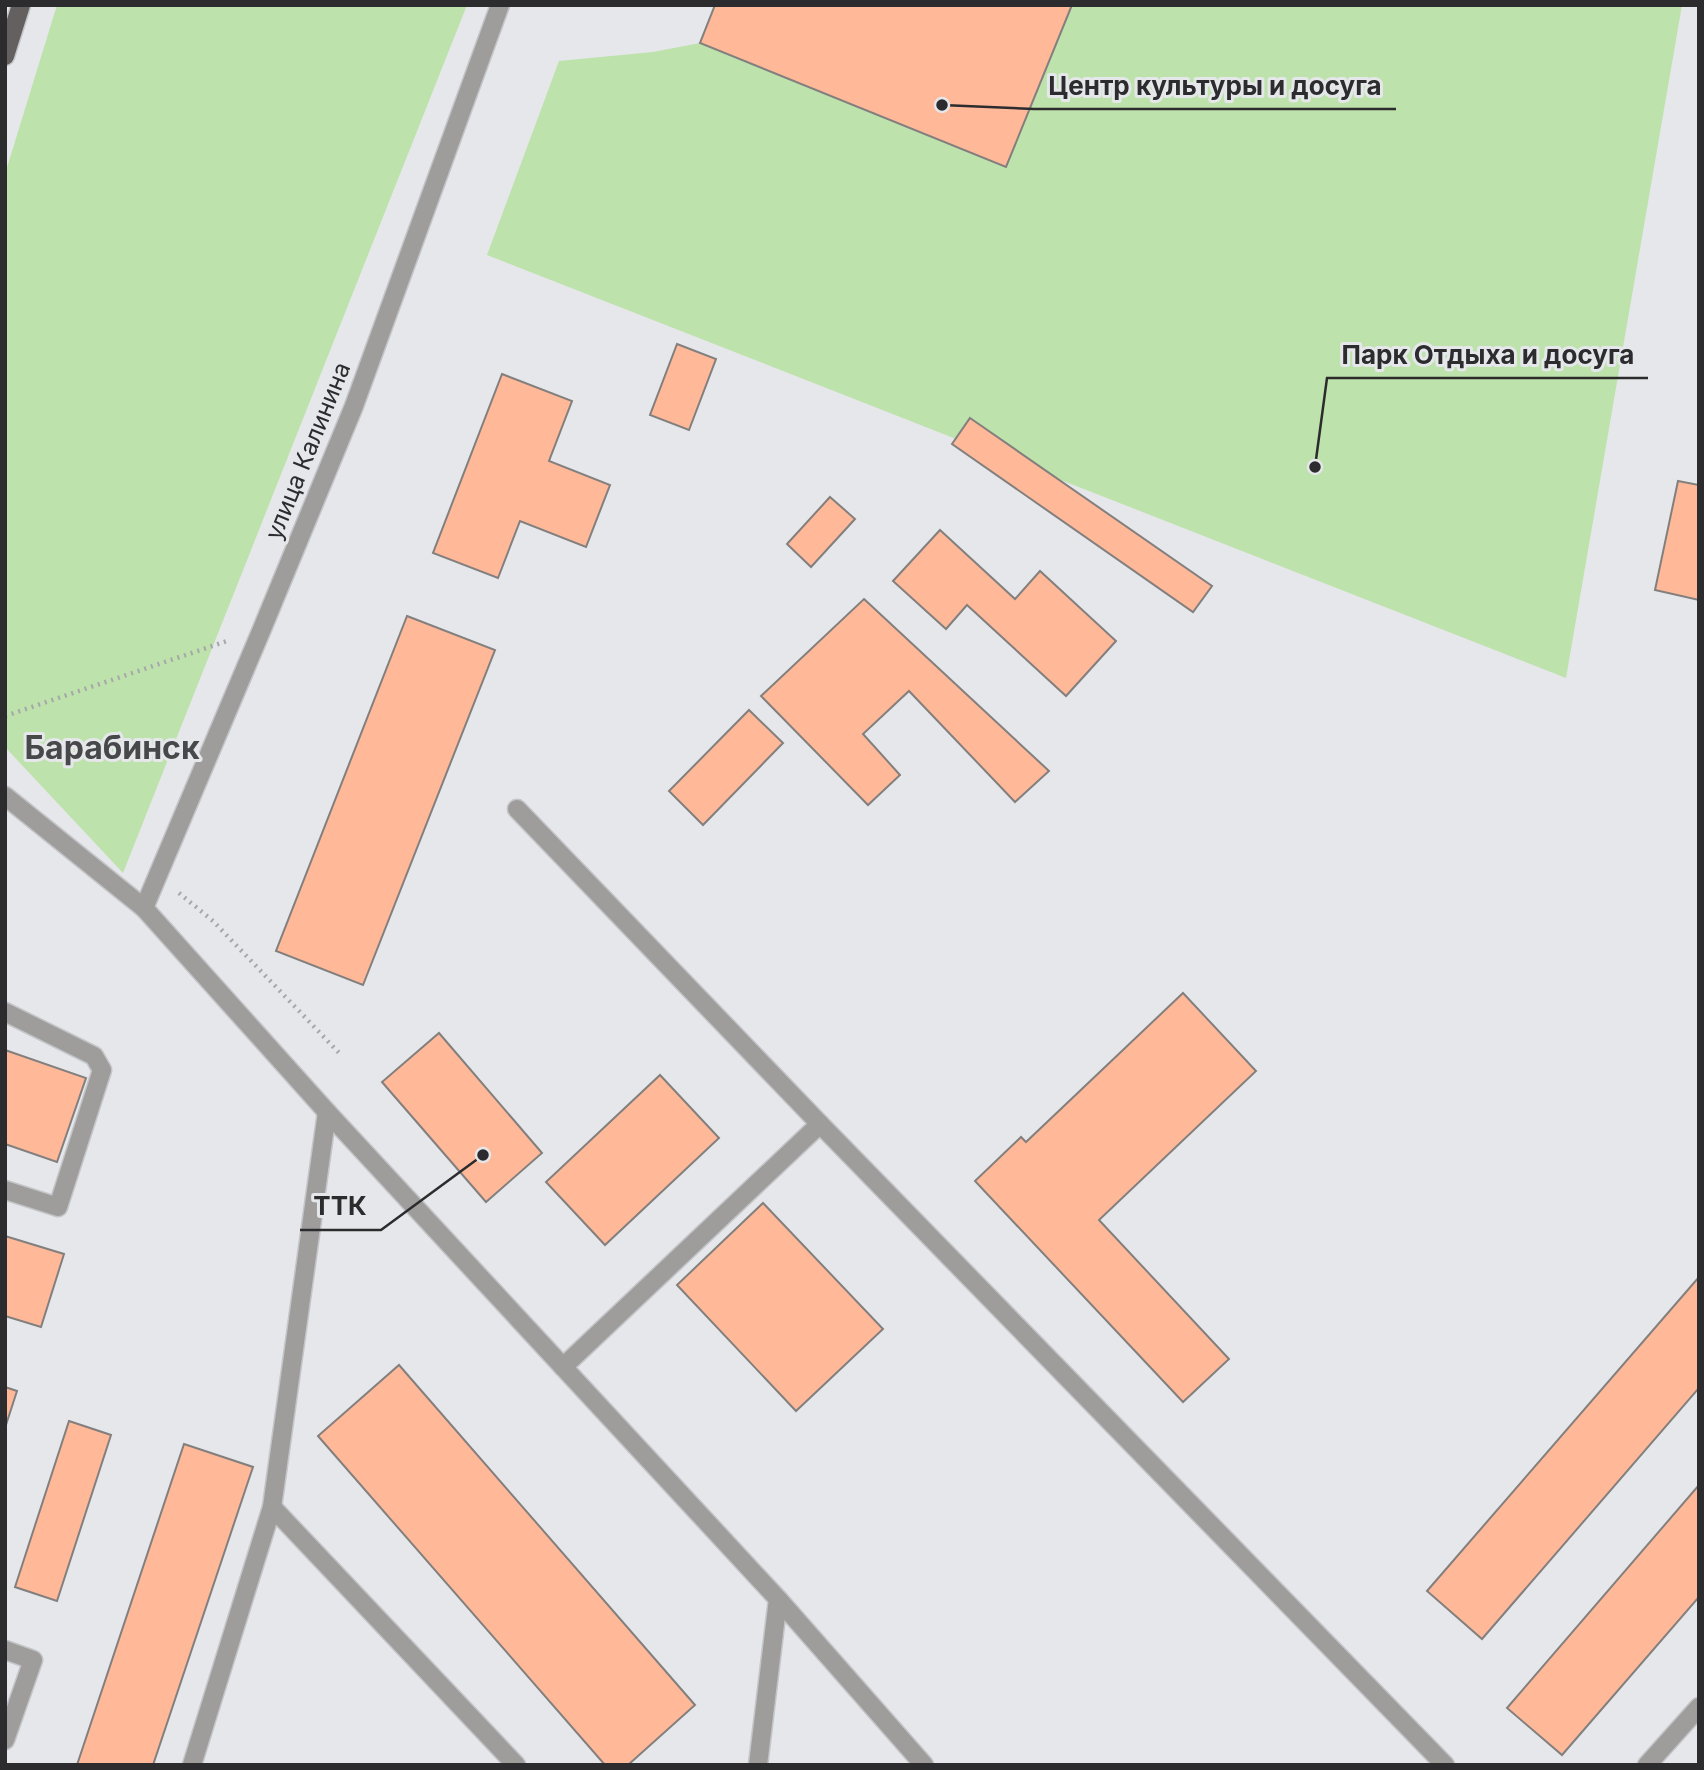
<svg xmlns="http://www.w3.org/2000/svg" width="1704" height="1770" viewBox="0 0 1704 1770" font-family="Inter,sans-serif">
<style>
.green{fill:#bee2ab}
.building{fill:#ffb998;stroke:#837f7e;stroke-width:2}
.lines{fill:none;stroke-linecap:round;stroke-linejoin:round}
.minor-casing{stroke:#c4c5c8;stroke-width:21}
.major-casing{stroke:#c4c5c8;stroke-width:21}
.path{stroke:#a6a7aa;stroke-width:4.5;stroke-dasharray:2 5;stroke-linecap:butt}
.minor{stroke:#9e9d9c;stroke-width:18}
.major{stroke:#63605f;stroke-width:18}
.labels{text-anchor:middle;stroke-width:6;stroke-linejoin:round;paint-order:stroke}
.street-label{font-size:24px;fill:#2c2c2e;stroke:#e5e7ea}
.district-label{font-size:32px;font-weight:bold;fill:#47484a;stroke:#e5e7ea}
.leader{fill:none;stroke:#2c2c2e;stroke-width:2.5}
.callout-dot{fill:#2c2c2e;stroke:#e5e7ea;stroke-width:2.5}
.callout-label{font-size:26px;text-anchor:middle;font-weight:bold;fill:#2c2c2e;stroke:#e5e7ea;stroke-width:6;stroke-linejoin:round;paint-order:stroke}
</style>
<rect width="100%" height="100%" fill="#e5e7ea"/>
<g class="green">
<polygon points="57,5 467,5 123,873 5,747 5,174"/>
<polygon points="1072,5 1682,5 1566,678 487,255 559,61 653,52 700,43 1006,167"/>
</g>
<g class="building">
<polygon points="715,5 1072,5 1006,167 700,43"/>
<polygon points="677,344 716,359 689,430 650,415"/>
<polygon points="502,374 572,401 549,461 610,485 586,547 520,521 498,578 433,553"/>
<polygon points="970,418 1212,586 1193,612 952,444"/>
<polygon points="1678,481 1699,485 1699,600 1655,590"/>
<polygon points="830,497 855,519 811,567 787,544"/>
<polygon points="940,530 1015,599 1040,571 1116,641 1066,696 967,605 946,629 893,581"/>
<polygon points="864,599 1049,771 1015,802 909,691 863,734 900,775 868,805 761,696"/>
<polygon points="407,616 495,650 363,985 276,951"/>
<polygon points="749,710 783,743 703,825 669,791"/>
<polygon points="1183,993 1256,1071 1099,1220 1229,1359 1183,1402 975,1181 1021,1137 1026,1142"/>
<polygon points="439,1033 542,1153 486,1202 382,1082"/>
<polygon points="5,1050 86,1078 57,1162 5,1144"/>
<polygon points="660,1075 719,1138 605,1245 546,1182"/>
<polygon points="763,1203 883,1329 796,1411 677,1285"/>
<polygon points="5,1236 64,1254 41,1327 5,1316"/>
<polygon points="1699,1277 1699,1388 1482,1639 1427,1591"/>
<polygon points="399,1365 695,1705 628,1765 605,1765 318,1436"/>
<polygon points="5,1387 17,1391 5,1428"/>
<polygon points="69,1421 111,1435 57,1601 15,1587"/>
<polygon points="184,1444 253,1467 153,1765 77,1765"/>
<polygon points="1699,1485 1699,1597 1562,1755 1507,1708"/>
</g>
<g class="lines">
<g class="minor-casing">
<g id="minor">
<polyline points="5,796 144,908 327,1112 778,1599 924,1765"/>
<polyline points="517,809 820,1124 1445,1765"/>
<polyline points="144,908 262,629 354,406 500,5"/>
<polyline points="5,1012 94,1056 102,1070 58,1207 5,1190"/>
<polyline points="563,1367 820,1124"/>
<polyline points="272,1507 516,1765"/>
<polyline points="5,1650 33,1660 5,1740"/>
<polyline points="192,1765 272,1507 327,1112"/>
<polyline points="758,1765 778,1599"/>
<polyline points="1647,1765 1699,1707"/>
</g>
</g>
<g class="major-casing">
<polyline id="major" points="5,56 21,5"/>
</g>
<g class="path">
<polyline points="5,716 227,641"/>
<polyline points="179,893 213,921 342,1056"/>
</g>
<use href="#minor" class="minor"/>
<use href="#major" class="major"/>
</g>
<g class="labels">
<g class="street-label">
<text transform="translate(308 451) rotate(-68)" y="8">улица Калинина</text>
</g>
<g class="district-label">
<text x="112" y="759">Барабинск</text>
</g>
</g>
<path class="leader" d="M942 105L1034 109H1396M1315 467L1327 378H1648M483 1155L381 1230H300"/>
<g class="callout-dot">
<circle cx="942" cy="105" r="7"/>
<circle cx="1315" cy="467" r="7"/>
<circle cx="483" cy="1155" r="7"/>
</g>
<g class="callout-label">
<text x="1215" y="95">Центр культуры и досуга</text>
<text x="1488" y="364">Парк Отдыха и досуга</text>
<text x="340" y="1215">ТТК</text>
</g>
<rect width="1704" height="1770" fill="none" stroke="#2c2c2e" stroke-width="14"/>
</svg>
